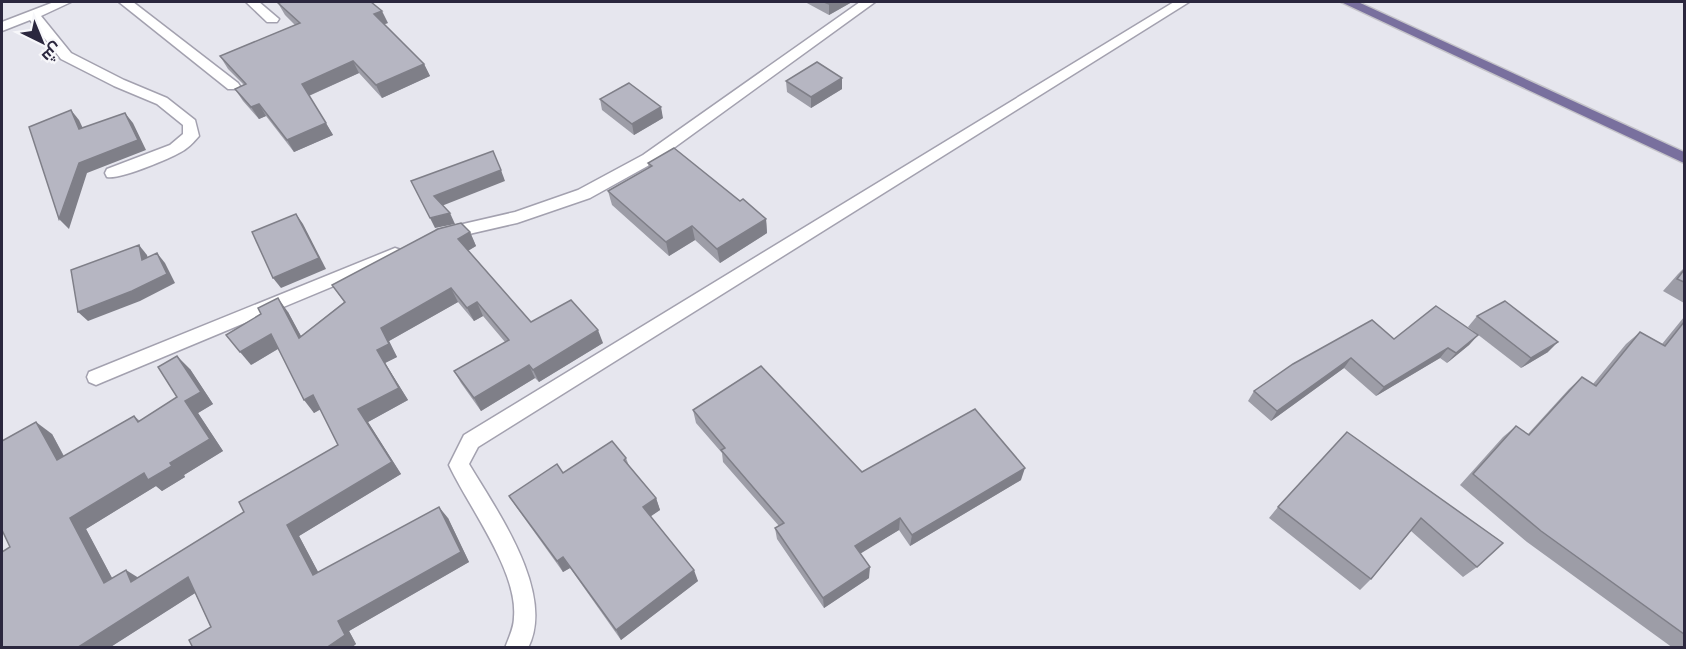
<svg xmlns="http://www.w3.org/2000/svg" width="1686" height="649" viewBox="0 0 1686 649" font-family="'IBM Plex Sans',Cairo,sans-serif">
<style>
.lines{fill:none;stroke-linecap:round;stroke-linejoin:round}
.minor-casing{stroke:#a3a1af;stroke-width:3}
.major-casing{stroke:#c4c3c9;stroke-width:3}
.minor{fill:#fff;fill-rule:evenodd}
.major{fill:#79709e;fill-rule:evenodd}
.wall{fill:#9d9da7}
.shaded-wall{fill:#7f7f88}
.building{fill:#b6b6c2;stroke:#7f7f88;stroke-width:1.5}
</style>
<rect width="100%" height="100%" fill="#e6e6ee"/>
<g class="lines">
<g class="minor-casing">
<g id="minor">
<path d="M 54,2 L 71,2 L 41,16 L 71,53 L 124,80 L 167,98 L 195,120 L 199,136 C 194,142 187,149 181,152 C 169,159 119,180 107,177 L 105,173 L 107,169 L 170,145 L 183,134 L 183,125 L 157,104 L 114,86 L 61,59 L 30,20 L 2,31 L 2,22 Z"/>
<polygon points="119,2 133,2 238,83 240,86 238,89 228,89"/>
<polygon points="246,2 259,2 279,19 277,22 267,22"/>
<polygon points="860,2 875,2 653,163 590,198 517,223 443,240 437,238 435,234 437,230 515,212 578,190 643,155"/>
<path d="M 1174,2 L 1189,2 L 478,447 L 469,464 C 497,511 556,593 528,648 L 505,648 C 509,637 514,628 514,617 C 518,571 468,506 449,465 L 464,435 Z"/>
<polygon points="395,248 401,250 403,254 401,258 103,382 96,385 89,382 87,377 89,372"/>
</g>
</g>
<g class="major-casing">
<polygon id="major" points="1341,2 1358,2 1684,152 1684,163"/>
</g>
<use href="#minor" class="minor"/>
<use href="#major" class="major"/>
</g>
<g class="wall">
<polygon points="805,2 852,2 829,15"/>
<polygon points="278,3 388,23 384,24 424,64 430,76 382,98 359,73 309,96 333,135 294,152 266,116 259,119 243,101 235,89 244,85 228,69 220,56 295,25 285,15"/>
<polygon points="786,81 842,89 811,108 787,92"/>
<polygon points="600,99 663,118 634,135 602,110"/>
<polygon points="648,163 740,201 766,219 767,233 720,263 695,240 669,256 612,205 608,191 649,168"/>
<polygon points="470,232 476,246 468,251 531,322 603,343 539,382 535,378 481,411 461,383 454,371 505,342 483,316 474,321 458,302 389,341 397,357 385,363 408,400 368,422 401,474 299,536 318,572 448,518 469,562 349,631 356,644 351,648 193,648 211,627 195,593 109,648 2,648 10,547 52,434 64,456 134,416 140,421 177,397 190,369 213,404 198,413 223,451 184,475 185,477 162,491 156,486 86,529 112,578 138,578 244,512 338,445 320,409 314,413 278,349 251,365 288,312 301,336 344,302 332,285"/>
<polygon points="1684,268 1684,303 1663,291 1678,274"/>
<polygon points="1477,316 1548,352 1521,368 1468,327"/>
<polygon points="1684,317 1684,648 1673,648 1527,542 1460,485 1503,437 1516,426 1528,434 1569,389 1582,377 1593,384 1626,344 1640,332 1662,344"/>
<polygon points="1478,335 1469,345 1447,363 1440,358 1376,396 1344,368 1271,421 1248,401 1254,391 1394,339"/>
<polygon points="693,410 862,472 1021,480 910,546 899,530 860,553 869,578 824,608 777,539 775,528 779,526 723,462 722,453 696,423"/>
<polygon points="1347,432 1477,567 1463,577 1411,531 1371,579 1360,590 1269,518 1278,507"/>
<polygon points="626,458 629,466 656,498 660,510 650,516 698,581 621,640 570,568 563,572 517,508 509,496 563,473"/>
</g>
<g class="shaded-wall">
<polygon points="834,2 852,2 829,15 829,4"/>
<polygon points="382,11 388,23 379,26 374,14"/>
<polygon points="353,61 359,73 308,96 302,84"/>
<polygon points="424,64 430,76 382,98 376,85"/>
<polygon points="842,78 842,89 811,108 811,97"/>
<polygon points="259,104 266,116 259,119 251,107"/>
<polygon points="661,107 663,118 634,135 632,124"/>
<polygon points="71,110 79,120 88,139 79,129"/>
<polygon points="125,113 133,123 146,150 87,173 69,229 59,219 79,163"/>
<polygon points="326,123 333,135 294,152 287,140"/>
<polygon points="501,170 505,181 439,207 434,196"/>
<polygon points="450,213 455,224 435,228 430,218"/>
<polygon points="296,214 303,224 326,269 281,288 273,278"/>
<polygon points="766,219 767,233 720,263 717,249"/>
<polygon points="692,226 695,240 669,256 666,242"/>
<polygon points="470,232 476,246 464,253 458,239"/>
<polygon points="139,245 147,255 151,270 142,260"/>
<polygon points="157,253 165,263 175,283 140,301 88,321 78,312"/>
<polygon points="451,288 458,302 389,341 397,357 385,363 408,400 368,422 401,474 299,536 325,585 313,575 287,525 392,462 358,409 377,350 381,328"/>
<polygon points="278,298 288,312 309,351 299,338"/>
<polygon points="477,302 483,316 474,321 467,308"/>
<polygon points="598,330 603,343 539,382 533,370"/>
<polygon points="271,334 281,347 251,365 240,352"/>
<polygon points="1478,335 1469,345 1447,363 1456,353"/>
<polygon points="1558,342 1548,352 1521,368 1531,358"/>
<polygon points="1448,348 1440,358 1376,396 1384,387"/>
<polygon points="177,356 190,369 213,404 198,413 223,451 184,475 185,477 162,491 156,486 86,529 120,593 104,583 70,518 144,473 170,463 185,401"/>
<polygon points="1351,358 1344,368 1271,421 1277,411"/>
<polygon points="529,365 535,378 481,411 474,398"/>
<polygon points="313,395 323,408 314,413 304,400"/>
<polygon points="36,422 52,434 72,472 57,460"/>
<polygon points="1025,468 1021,480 910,546 912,535"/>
<polygon points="656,498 660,510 647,519 643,507"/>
<polygon points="439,507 448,518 469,562 349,631 356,644 351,648 326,648 338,621"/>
<polygon points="900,518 899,530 855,557 855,546"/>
<polygon points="563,557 570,568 563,572 557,561"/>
<polygon points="870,567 869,578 824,608 823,598"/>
<polygon points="126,570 142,580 131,582"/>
<polygon points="694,570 698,581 621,640 616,630"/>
<polygon points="188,577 203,588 109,648 77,648"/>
</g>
<g class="building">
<polygon points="283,2 371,2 382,11 374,14 424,64 376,85 353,61 302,84 326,123 287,140 259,104 251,107 235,89 246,84 220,56 300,23 278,3"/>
<polygon points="824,2 834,2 829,4"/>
<polygon points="817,62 842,78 811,97 786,81"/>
<polygon points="629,83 661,107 632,124 600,99"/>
<polygon points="71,110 79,129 125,113 138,140 79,163 59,219 29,127"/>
<polygon points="674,148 740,201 743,199 766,219 717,249 692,226 666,242 608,191 652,166 648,163"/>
<polygon points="493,151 501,170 434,196 450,213 430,218 411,181"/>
<polygon points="296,214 319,258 273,278 252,232"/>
<polygon points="461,223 470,232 458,239 531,322 571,300 598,330 533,370 529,365 474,398 454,371 509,340 477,302 467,308 451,288 381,328 389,344 377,350 399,388 358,409 392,462 287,525 313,575 439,507 461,552 338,621 345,635 326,648 193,648 189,640 211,627 188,577 77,648 2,648 2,552 10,547 2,530 2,441 36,422 57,460 134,416 138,422 177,397 158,367 177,356 201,392 185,401 210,439 170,463 172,466 148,480 144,473 70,518 104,583 126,570 131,582 244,512 239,502 338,445 313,395 304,400 271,334 240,352 226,335 261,314 258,308 278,298 299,338 345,302 332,285 438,229"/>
<polygon points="139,245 142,260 157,253 167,274 132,291 78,312 71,270"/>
<polygon points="1684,270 1684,282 1677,279"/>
<polygon points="1505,301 1558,342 1531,358 1477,316"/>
<polygon points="1436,306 1478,335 1456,353 1448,348 1384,387 1351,358 1277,411 1254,391 1293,364 1372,320 1394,339"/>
<polygon points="1684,322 1684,634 1541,531 1473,474 1516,426 1529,435 1582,377 1596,386 1640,332 1665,346"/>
<polygon points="761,366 862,472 975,409 1025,468 912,535 900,518 855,546 870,567 823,598 775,528 784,523 721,450 725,448 693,410"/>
<polygon points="1347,432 1503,543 1477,567 1421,518 1371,579 1278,507"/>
<polygon points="612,441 626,458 624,460 656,498 643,507 694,570 616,630 563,557 557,561 509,496 557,464 563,473"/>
</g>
<rect width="1686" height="649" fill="none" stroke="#2b273e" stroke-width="6"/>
<g transform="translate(42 42) rotate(137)" stroke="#f7f7fa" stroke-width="4.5" paint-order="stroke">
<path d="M0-4.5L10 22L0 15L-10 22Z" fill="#2b273e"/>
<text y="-9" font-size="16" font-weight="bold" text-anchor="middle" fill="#2b273e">ش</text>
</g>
</svg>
